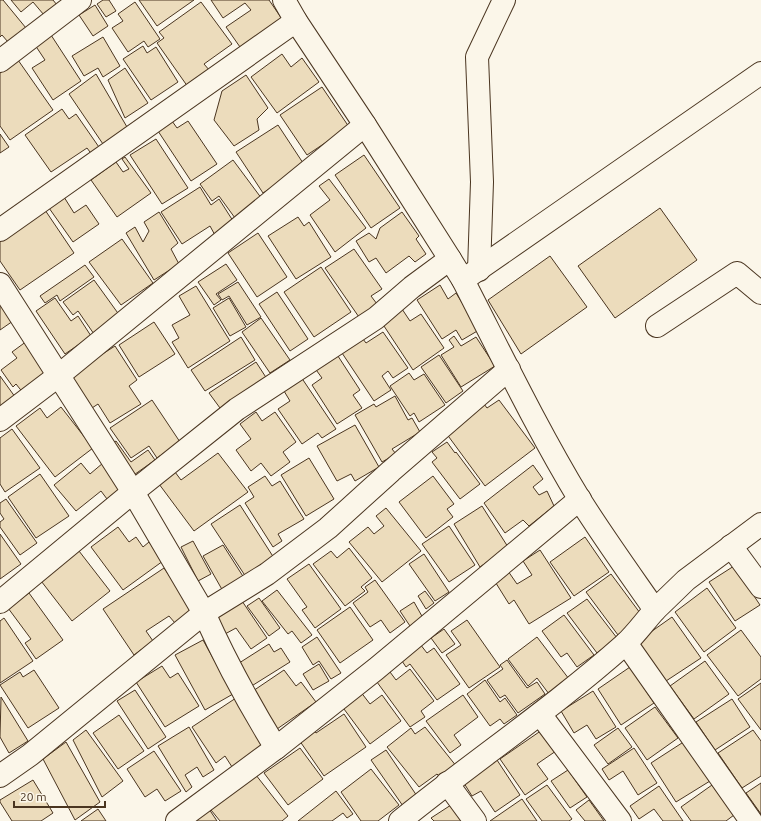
<svg xmlns="http://www.w3.org/2000/svg" width="761" height="821" viewBox="0 0 761 821" font-family="Ubuntu,sans-serif">
<style>
.building{fill:#ecdcbc;stroke:#4a3520}
.lines{fill:none;stroke-linecap:round;stroke-linejoin:round}
.minor-casing{stroke:#4a3520;stroke-width:24}
.minor{stroke:#fbf6e9;stroke-width:22}
</style>
<rect width="100%" height="100%" fill="#fbf6e9"/>
<g class="building">
<polygon points="0,0 3,0 26,28 8,42 2,35 0,37"/>
<polygon points="11,0 53,0 57,5 44,15 33,2 21,12"/>
<polygon points="103,0 109,0 116,11 106,17 97,4"/>
<polygon points="139,0 194,0 157,26"/>
<polygon points="211,0 269,0 282,19 240,47 226,27 251,10 245,3 223,18"/>
<polygon points="135,2 160,39 148,47 144,41 128,52 112,28 123,21 118,14"/>
<polygon points="201,2 232,44 204,64 210,71 188,87 157,43 164,38 159,32"/>
<polygon points="95,5 108,26 93,36 79,15"/>
<polygon points="51,35 81,81 53,100 32,68 45,60 35,45"/>
<polygon points="103,37 120,66 103,77 98,68 84,76 72,56"/>
<polygon points="143,46 147,53 156,47 178,82 151,100 123,59"/>
<polygon points="282,54 291,67 302,58 319,82 277,113 251,77"/>
<polygon points="18,60 53,110 10,140 0,126 0,73"/>
<polygon points="125,68 148,103 125,118 108,80"/>
<polygon points="96,74 127,127 105,147 69,94"/>
<polygon points="246,75 268,108 257,119 259,130 234,146 214,120 222,91"/>
<polygon points="322,87 349,127 307,155 280,115"/>
<polygon points="62,109 69,119 76,114 101,150 93,156 87,148 51,172 25,135"/>
<polygon points="172,121 177,128 188,121 217,164 191,181 158,131"/>
<polygon points="278,125 305,166 263,193 236,152"/>
<polygon points="0,134 9,147 0,153"/>
<polygon points="156,139 188,188 162,204 130,155"/>
<polygon points="364,155 400,208 371,228 335,175"/>
<polygon points="125,157 151,193 117,217 91,180 116,162 123,172 129,169 122,159"/>
<polygon points="233,160 262,199 235,218 219,196 212,201 200,184"/>
<polygon points="329,179 366,228 335,252 310,215 330,200 319,186"/>
<polygon points="200,187 211,205 219,199 235,224 216,237 210,226 182,244 161,212"/>
<polygon points="64,197 74,213 86,205 99,224 73,242 49,208"/>
<polygon points="660,208 697,260 615,318 578,266"/>
<polygon points="45,210 74,253 20,290 0,261 0,240"/>
<polygon points="159,212 178,243 171,249 179,264 154,280 126,233 135,227 143,242 149,231 144,222"/>
<polygon points="402,212 419,236 416,239 426,254 415,262 409,256 386,273 376,258 369,262 356,241 369,233 376,239 380,228"/>
<polygon points="298,217 304,226 309,222 331,257 296,279 268,236"/>
<polygon points="258,233 287,277 257,297 228,253"/>
<polygon points="122,239 153,283 121,305 89,262"/>
<polygon points="354,249 382,289 371,296 380,308 361,320 325,268"/>
<polygon points="550,256 587,307 521,354 488,300"/>
<polygon points="226,264 237,280 216,294 221,300 214,305 198,282"/>
<polygon points="85,265 94,277 60,301 57,295 45,303 40,296"/>
<polygon points="321,267 351,312 314,337 284,292"/>
<polygon points="94,280 120,316 94,334 78,311 73,315 63,302"/>
<polygon points="238,282 261,317 247,325 229,296 222,300 218,294"/>
<polygon points="440,285 448,299 456,293 479,330 462,340 456,330 442,339 417,300"/>
<polygon points="196,286 230,341 188,368 172,342 179,338 172,325 190,315 179,296"/>
<polygon points="277,292 308,339 290,351 259,304"/>
<polygon points="55,298 71,321 78,316 91,336 65,354 36,311"/>
<polygon points="229,298 246,327 230,336 213,308"/>
<polygon points="0,301 13,321 0,330"/>
<polygon points="402,309 410,321 421,314 444,348 413,370 382,323"/>
<polygon points="261,318 290,360 270,373 242,332"/>
<polygon points="154,322 175,354 139,377 119,345"/>
<polygon points="383,332 408,368 393,378 388,371 382,376 391,390 374,401 342,353 363,339 366,343"/>
<polygon points="454,336 461,346 476,337 495,366 461,387 441,355 454,347 449,340"/>
<polygon points="241,337 255,360 205,391 191,370"/>
<polygon points="27,341 51,374 24,394 16,384 13,387 1,370 17,358 12,352"/>
<polygon points="115,346 137,380 129,386 141,404 110,423 98,404 89,410 68,376"/>
<polygon points="336,353 360,390 353,395 362,408 337,424 312,385 322,378 314,367"/>
<polygon points="439,355 463,391 446,403 421,367"/>
<polygon points="256,362 269,382 247,391 220,408 209,393"/>
<polygon points="409,373 414,380 424,374 445,405 419,422 414,413 410,416 390,386"/>
<polygon points="299,374 336,429 322,438 318,433 302,444 278,409 290,401 281,386"/>
<polygon points="0,376 18,401 0,414"/>
<polygon points="395,396 408,420 412,418 420,432 392,449 396,454 382,462 355,415 374,404 376,407"/>
<polygon points="152,400 180,442 157,458 149,446 131,458 110,428"/>
<polygon points="499,400 535,448 485,486 446,433 484,404 487,408"/>
<polygon points="61,407 93,448 55,477 16,426 40,408 47,418"/>
<polygon points="256,412 262,421 275,412 296,442 283,452 290,462 271,476 261,463 251,471 236,450 251,439 240,424"/>
<polygon points="355,425 379,467 355,481 351,474 337,481 317,446"/>
<polygon points="12,429 40,468 5,492 0,484 0,438"/>
<polygon points="116,441 131,462 148,450 155,460 131,477 108,446"/>
<polygon points="447,442 455,453 456,452 480,484 460,499 432,462 437,458 432,452"/>
<polygon points="218,453 248,492 194,531 159,484 175,472 181,480"/>
<polygon points="309,458 334,499 306,516 281,475"/>
<polygon points="81,463 90,474 103,463 122,487 107,499 101,491 76,511 54,485"/>
<polygon points="533,465 543,479 533,487 539,495 547,491 554,506 529,526 523,520 505,533 484,503"/>
<polygon points="40,474 69,516 36,538 8,497"/>
<polygon points="265,476 272,486 280,481 304,519 278,534 282,541 273,547 245,503 254,497 248,487"/>
<polygon points="433,476 454,504 447,509 453,517 426,538 399,502"/>
<polygon points="6,499 37,543 20,555 0,527 0,522 4,519 0,513 0,503"/>
<polygon points="240,505 274,558 246,577 211,524"/>
<polygon points="482,506 508,547 480,567 454,524"/>
<polygon points="386,508 421,551 382,582 349,542 368,527 374,534 384,526 376,516"/>
<polygon points="449,526 475,565 449,582 422,544"/>
<polygon points="118,527 129,542 136,537 143,547 149,542 163,561 123,590 91,547"/>
<polygon points="0,534 21,564 0,579"/>
<polygon points="585,537 609,572 574,596 550,562"/>
<polygon points="193,541 211,574 198,581 181,547"/>
<polygon points="223,545 246,581 224,593 203,556"/>
<polygon points="349,548 372,578 361,587 365,591 345,606 313,564 331,551 337,558"/>
<polygon points="540,550 571,598 529,624 514,600 509,604 494,580 508,571 517,584 532,575 523,561"/>
<polygon points="79,551 110,591 72,621 38,577"/>
<polygon points="424,554 449,592 435,601 409,564"/>
<polygon points="309,564 341,609 315,628 302,610 307,607 287,579"/>
<polygon points="734,566 760,605 735,621 709,582"/>
<polygon points="164,568 193,610 175,623 169,616 146,631 153,641 134,655 103,609"/>
<polygon points="611,574 643,617 618,635 586,592"/>
<polygon points="375,580 405,622 390,633 381,620 370,627 353,603 368,592 365,587"/>
<polygon points="707,588 736,628 704,652 675,612"/>
<polygon points="277,590 312,635 301,643 292,631 288,634 262,601"/>
<polygon points="425,591 434,603 426,609 418,596"/>
<polygon points="29,593 63,640 36,659 25,643 31,639 8,608"/>
<polygon points="259,598 280,628 269,636 247,606"/>
<polygon points="587,599 617,638 597,653 567,613"/>
<polygon points="242,601 267,638 251,649 236,628 225,634 215,619"/>
<polygon points="414,602 423,618 410,626 400,611"/>
<polygon points="350,607 373,640 340,663 317,630"/>
<polygon points="564,615 594,655 577,667 567,653 561,657 542,631"/>
<polygon points="672,617 701,658 666,681 638,641"/>
<polygon points="4,618 33,661 0,683 0,621"/>
<polygon points="467,620 500,667 469,688 446,655 461,645 451,631"/>
<polygon points="444,629 455,644 442,653 431,638"/>
<polygon points="741,630 761,657 761,679 738,696 707,655"/>
<polygon points="317,637 341,673 331,679 319,661 313,665 302,647"/>
<polygon points="537,637 569,679 549,694 537,678 528,686 508,659"/>
<polygon points="203,640 233,694 205,710 175,655"/>
<polygon points="269,644 274,652 281,648 290,662 250,687 236,665"/>
<polygon points="420,644 427,653 434,648 460,684 437,700 410,664 406,667 400,658"/>
<polygon points="507,660 527,688 537,682 545,694 518,713 505,695 500,698 487,680 503,669 500,665"/>
<polygon points="705,661 729,694 694,719 670,686"/>
<polygon points="319,664 329,681 313,690 303,674"/>
<polygon points="162,666 170,678 178,673 199,706 165,727 136,682"/>
<polygon points="630,667 654,703 621,725 598,689"/>
<polygon points="387,668 396,680 410,669 434,701 421,711 425,717 410,727 374,678"/>
<polygon points="34,670 59,708 28,728 0,685 20,672 23,677"/>
<polygon points="284,670 296,686 301,682 316,702 277,729 250,693"/>
<polygon points="485,680 500,702 505,698 517,715 504,724 500,719 490,726 467,694"/>
<polygon points="761,683 761,730 738,699"/>
<polygon points="135,690 166,737 148,749 117,701"/>
<polygon points="360,691 370,704 382,695 401,721 370,744 341,705"/>
<polygon points="593,691 616,727 596,739 587,725 574,733 561,711"/>
<polygon points="463,695 478,717 454,735 461,745 450,753 426,721"/>
<polygon points="1,697 28,741 9,753 0,737"/>
<polygon points="236,698 269,747 234,770 225,756 216,763 192,727"/>
<polygon points="732,699 750,727 715,750 696,722"/>
<polygon points="655,707 678,738 647,760 625,728"/>
<polygon points="344,714 366,747 324,776 297,737 312,727 316,733"/>
<polygon points="119,715 144,751 118,769 93,733"/>
<polygon points="189,727 214,770 203,777 197,767 185,775 192,787 186,792 158,746"/>
<polygon points="425,727 457,767 442,779 437,774 419,787 387,747 411,728 415,734"/>
<polygon points="618,728 632,747 608,764 594,745"/>
<polygon points="86,730 123,781 102,797 73,740"/>
<polygon points="542,730 556,751 537,764 548,779 525,795 500,759"/>
<polygon points="753,730 761,741 761,776 742,788 718,753"/>
<polygon points="685,741 710,781 676,802 651,763"/>
<polygon points="66,742 100,802 75,820 43,759"/>
<polygon points="300,748 323,779 288,805 264,773"/>
<polygon points="634,748 657,783 638,795 623,771 609,780 602,769"/>
<polygon points="386,750 417,796 403,806 371,760"/>
<polygon points="154,751 181,791 165,801 157,789 145,797 127,769"/>
<polygon points="495,757 520,795 495,812 481,791 472,796 462,780"/>
<polygon points="371,769 399,805 378,821 361,821 341,792"/>
<polygon points="252,770 288,816 282,821 220,821 207,805"/>
<polygon points="568,770 587,797 570,808 551,781"/>
<polygon points="33,780 53,813 41,821 12,821 0,802 0,800"/>
<polygon points="761,783 761,814 746,793"/>
<polygon points="547,785 572,819 569,821 542,821 526,799"/>
<polygon points="712,785 734,815 726,821 691,821 681,807"/>
<polygon points="659,786 683,821 663,821 654,809 639,819 630,806"/>
<polygon points="336,791 353,814 347,818 343,813 332,821 298,821"/>
<polygon points="522,799 537,821 490,821"/>
<polygon points="589,800 604,821 585,821 576,810"/>
<polygon points="451,805 462,821 434,821 431,818"/>
<polygon points="98,809 106,821 81,821"/>
<polygon points="209,809 217,821 192,821"/>
</g>
<g class="lines">
<g class="minor-casing">
<g id="minor">
<path d="M 284,0 L 296,21 L 365,125 L 450,259 L 463,280 C 501,354 537,429 580,500 C 604,538 630,574 655,610 L 686,580 L 761,524"/>
<polyline points="0,61 80,0"/>
<polyline points="0,230 296,21"/>
<polyline points="479,270 482,182 477,57 504,0"/>
<polyline points="463,280 761,73"/>
<polyline points="0,284 133,492 204,613 267,574 328,528 391,471 509,369"/>
<polyline points="657,326 737,273 761,293"/>
<polyline points="0,420 58,376 365,125"/>
<polyline points="731,546 761,587"/>
<polyline points="0,602 133,492 237,409 376,318 412,287 450,259"/>
<polyline points="626,643 751,821"/>
<polyline points="540,714 620,821"/>
<path d="M 0,776 L 30,755 L 204,613 C 225,660 249,704 276,748"/>
<polyline points="447,783 475,821"/>
<polyline points="177,821 276,748 376,669 580,499"/>
<path d="M 400,821 C 474,761 553,708 625,644 C 636,634 645,621 655,610"/>
</g>
</g>
<use href="#minor" class="minor"/>
</g>
<path d="M14 801v6h91v-6" fill="none" stroke="#4a3520" stroke-width="2"/>
<text x="20" y="801" font-size="12" fill="#4a3520" stroke="#fbf6e9" stroke-width="3" paint-order="stroke">20 m</text>
</svg>
